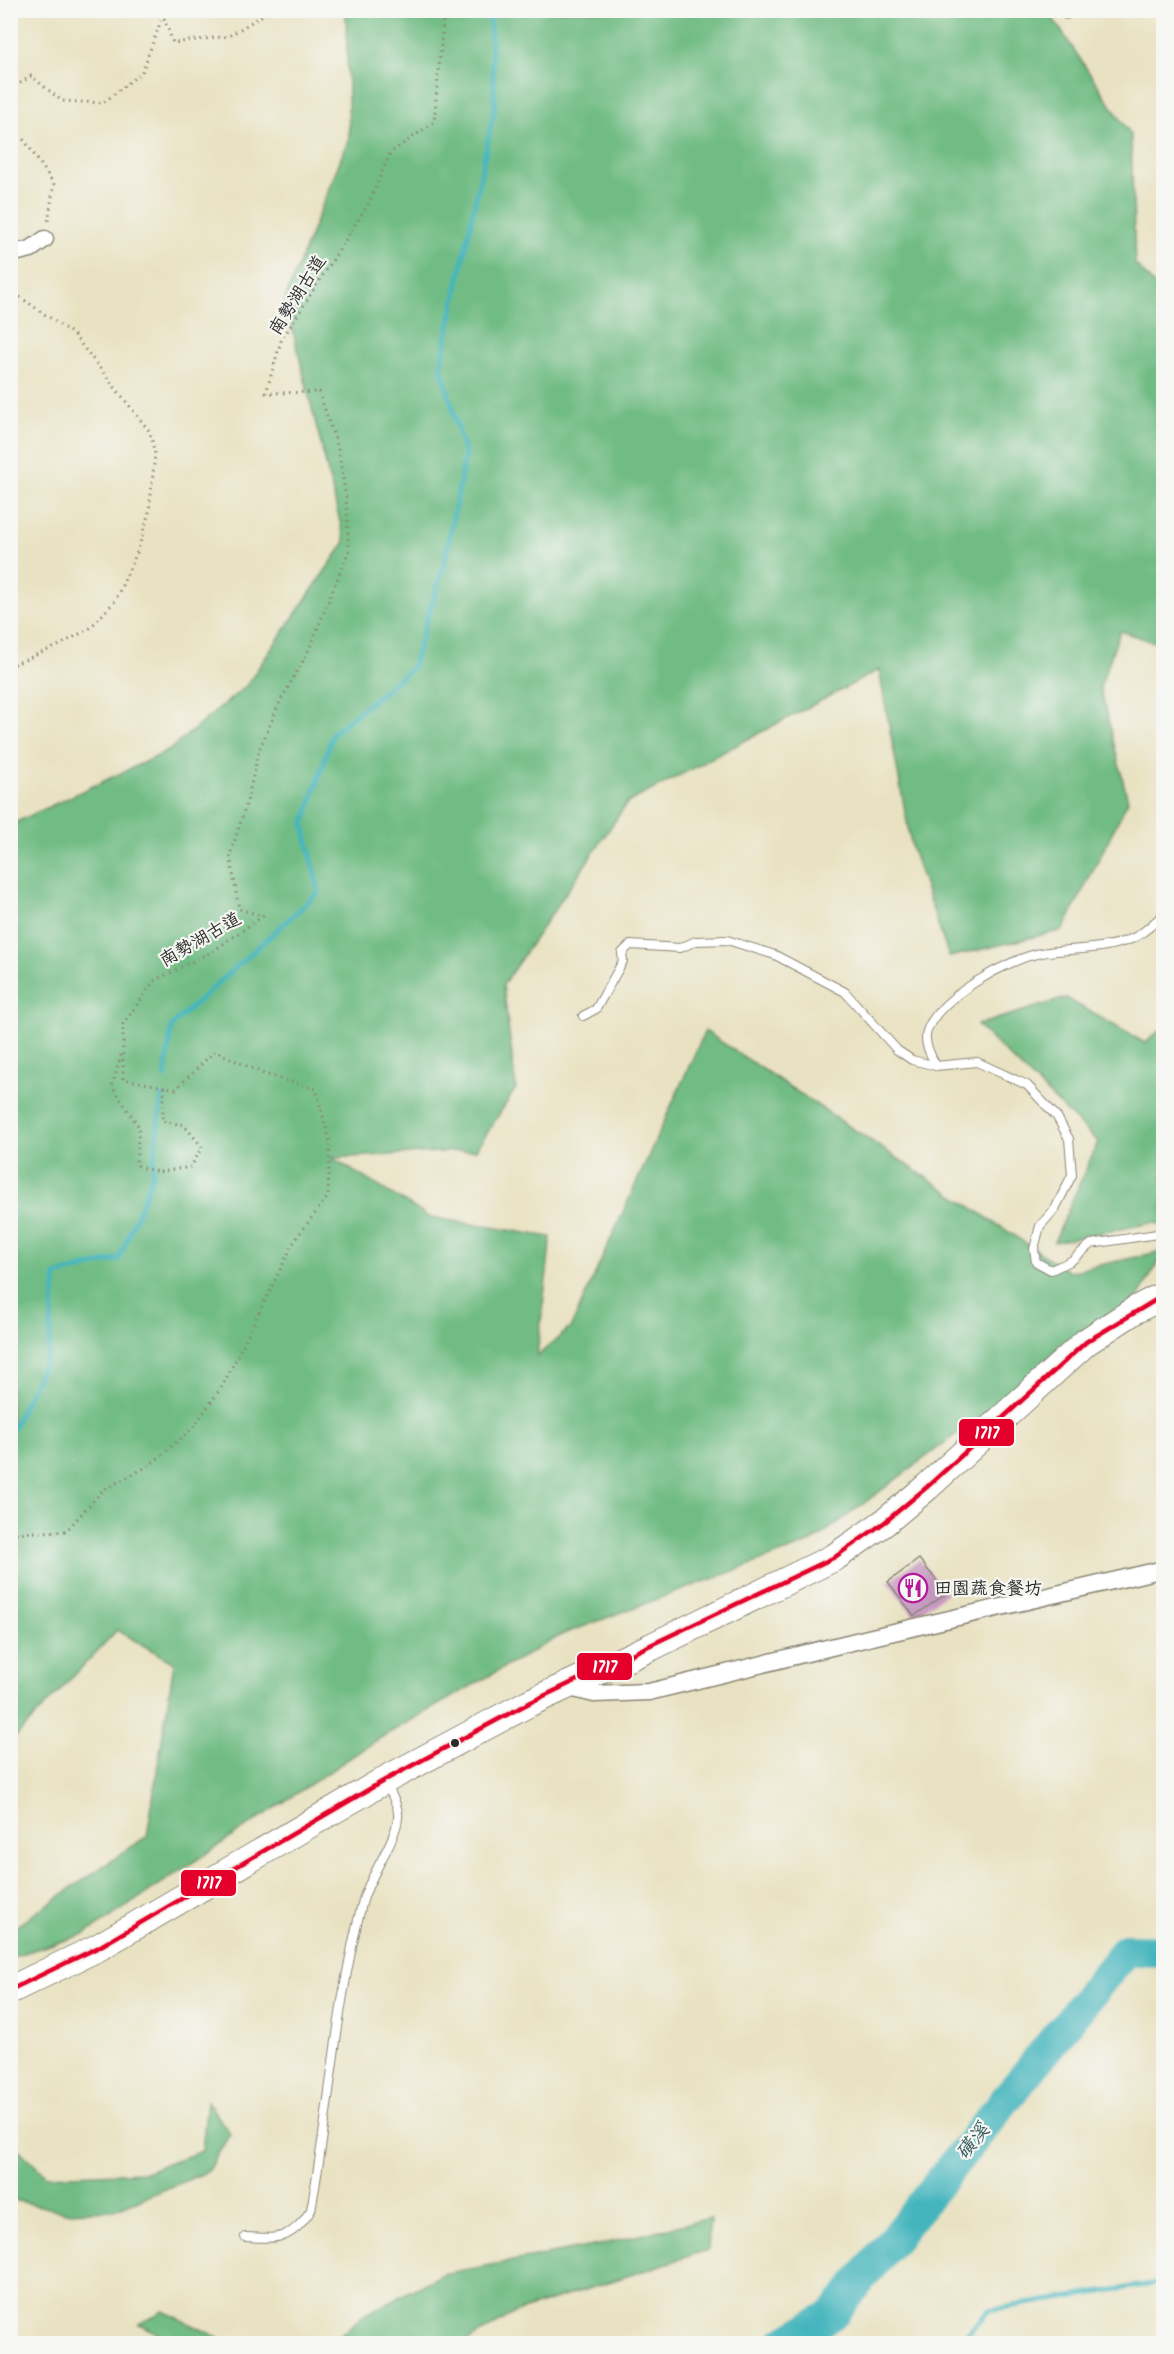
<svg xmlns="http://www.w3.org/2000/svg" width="1174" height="2354" viewBox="0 0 1174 2354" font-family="Kalam,'LXGW WenKai TC',sans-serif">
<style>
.forest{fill:#71bc84;stroke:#4e7458;stroke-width:1.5}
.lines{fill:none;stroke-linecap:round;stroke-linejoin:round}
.stream{stroke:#45b5bd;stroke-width:5}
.river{stroke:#45b5bd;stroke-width:32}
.building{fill:#c596c0}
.lane-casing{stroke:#8a8676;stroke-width:10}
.street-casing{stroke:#8a8676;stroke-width:19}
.primary-casing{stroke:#8a8676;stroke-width:29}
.path{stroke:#8a8676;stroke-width:3;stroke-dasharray:1.5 4.5;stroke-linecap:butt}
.lane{stroke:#fff;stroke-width:8}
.street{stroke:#fff;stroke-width:16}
.primary{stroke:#fff;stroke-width:27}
.bus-1-casing{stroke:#f6f6f2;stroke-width:9}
.bus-1{stroke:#e4002b;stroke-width:4.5}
.bus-dot{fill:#2b2b2b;stroke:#f6f6f2;stroke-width:2}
.labels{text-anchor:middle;stroke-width:4.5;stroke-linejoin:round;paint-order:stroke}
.street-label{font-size:18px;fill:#2b2b2b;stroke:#f6f6f2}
.poi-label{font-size:18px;fill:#2b2b2b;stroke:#f6f6f2;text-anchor:start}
.water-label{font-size:20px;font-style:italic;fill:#345b5e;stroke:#f6f6f2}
.line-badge{stroke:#f6f6f2;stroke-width:2}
.badge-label{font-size:16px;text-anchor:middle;font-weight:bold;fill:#fff}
</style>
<rect width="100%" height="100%" fill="#f6f6f2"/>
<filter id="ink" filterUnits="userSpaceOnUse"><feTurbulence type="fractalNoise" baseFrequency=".0167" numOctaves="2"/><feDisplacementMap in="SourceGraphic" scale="12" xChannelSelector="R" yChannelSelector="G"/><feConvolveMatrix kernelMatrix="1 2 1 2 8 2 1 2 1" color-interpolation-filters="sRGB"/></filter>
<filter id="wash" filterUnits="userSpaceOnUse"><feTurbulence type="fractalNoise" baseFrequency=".008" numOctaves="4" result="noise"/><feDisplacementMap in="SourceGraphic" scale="24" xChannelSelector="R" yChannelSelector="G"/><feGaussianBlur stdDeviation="1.35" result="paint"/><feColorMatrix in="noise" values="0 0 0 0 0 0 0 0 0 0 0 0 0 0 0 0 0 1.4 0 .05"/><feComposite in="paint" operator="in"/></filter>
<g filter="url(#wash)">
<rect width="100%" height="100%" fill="#e9e2c2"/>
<g class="forest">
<polygon points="346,11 1048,11 1131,135 1135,264 1164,296 1163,645 1120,631 1100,687 1128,801 1063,930 949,957 912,849 879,670 627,803 503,985 516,1088 476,1150 332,1158 429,1217 551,1237 537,1356 571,1327 705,1031 1069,1272 1163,1251 1163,1255 1136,1300 812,1542 563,1634 380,1738 85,1934 11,1957 11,1930 147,1836 174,1663 117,1630 11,1742 10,825 168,751 246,686 345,542 285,299 349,138"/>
<polygon points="1066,998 1145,1043 1163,1028 1163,1224 1151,1223 1054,1242 1098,1142 977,1025"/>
<polygon points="207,2101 230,2134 207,2172 114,2210 67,2212 14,2200 11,2194 11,2142 46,2176 145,2172 202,2151"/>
<polygon points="710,2218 708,2250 516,2312 465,2343 332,2343 362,2316 443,2274 599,2245"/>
<polygon points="163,2311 230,2343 176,2343 139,2324"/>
</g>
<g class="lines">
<g class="stream">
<polyline points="165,1077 172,1025 319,892 304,825 333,733 412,668 444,565 465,455 441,366 495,106 489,10"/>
<polyline points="10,1434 48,1355 56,1275 119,1259 152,1178 162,1096"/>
<polyline points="958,2344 989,2310 1164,2282"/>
</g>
<polyline class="river" points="781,2344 833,2314 1126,1950 1164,1951"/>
</g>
<g id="blocks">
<polygon class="building" points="919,1559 947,1593 914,1616 888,1582"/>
</g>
</g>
<g filter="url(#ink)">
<use href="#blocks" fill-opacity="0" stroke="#8a8676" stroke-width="1.5"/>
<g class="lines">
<g class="lane-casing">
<g id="lane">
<polyline points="1063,10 1066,15"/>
<polyline points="583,1016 596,1009 623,961 622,953 630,945 680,948 696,941 727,940 775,955 845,992 897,1050 912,1060 936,1066 977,1062 1027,1085 1057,1117 1069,1139 1072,1175 1055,1209 1040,1226 1034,1249 1036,1262 1051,1270 1071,1261 1091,1244 1164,1233"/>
<path d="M 936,1066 C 931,1055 923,1043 927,1031 C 938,998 1008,959 1041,953 C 1072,948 1101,951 1131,939 C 1144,934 1153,923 1164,914"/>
<path d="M 245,2237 C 278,2239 292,2240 311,2210 C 330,2108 336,2001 363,1900 C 370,1875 401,1833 398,1812 C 397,1803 390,1792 386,1783"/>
</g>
</g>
<g class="street-casing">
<g id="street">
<polyline points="10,254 31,249 45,239"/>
<polyline points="566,1687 594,1694 649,1692 868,1638 1164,1569"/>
</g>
</g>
<g class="primary-casing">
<polyline id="primary" points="10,1990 99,1947 385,1780 529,1703 651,1647 835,1557 885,1522 927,1487 1086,1342 1135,1310 1164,1295"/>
</g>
<g class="path">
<polyline points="366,10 377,16 410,10"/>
<polyline points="164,18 173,43 229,36 271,10"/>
<polyline points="10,90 31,76 62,101 103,103 142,72 165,10"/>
<polyline points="10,127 25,141 54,184 48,222"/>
<polyline points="10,290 73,334 150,432 155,454 149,512 138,550 115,601 90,628 60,645 10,666"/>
<polyline points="121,1055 112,1086 139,1127 136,1163 139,1167 158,1172 191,1167 202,1147 184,1125 162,1121 165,1087"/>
<polyline points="10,1533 66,1531 103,1490 150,1465 192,1429 223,1385 295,1240 328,1196 330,1143 316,1089 264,1074 215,1051 176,1089 123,1079 123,1024 154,981 213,951 263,916 239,909 230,855 247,802 259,750 281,700 308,652 349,550 346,497 338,448 319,392 266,393 281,341 369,203 390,153 434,122 444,10"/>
</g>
<use href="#lane" class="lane"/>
<use href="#street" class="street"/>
<use href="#primary" class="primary"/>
<g class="bus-1-casing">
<polyline id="bus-1" points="10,1990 99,1947 385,1780 529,1703 835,1557 885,1522 927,1487 1086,1342 1164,1295"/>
</g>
<use href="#bus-1" class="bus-1"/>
</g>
</g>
<defs>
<g id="restaurant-ring" transform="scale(1.5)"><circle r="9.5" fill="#f6f6f2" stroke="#b5179e" stroke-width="1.5"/><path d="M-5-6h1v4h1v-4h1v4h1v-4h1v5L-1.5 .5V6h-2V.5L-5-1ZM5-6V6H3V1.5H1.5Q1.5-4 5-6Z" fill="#b5179e"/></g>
</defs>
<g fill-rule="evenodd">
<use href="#restaurant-ring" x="913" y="1588"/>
</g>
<circle class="bus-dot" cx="455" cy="1743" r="5"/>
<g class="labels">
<g class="street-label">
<text transform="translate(297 295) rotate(-58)" y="6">南勢湖古道</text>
<text transform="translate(200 939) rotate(-30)" y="6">南勢湖古道</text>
</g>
<g class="poi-label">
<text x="934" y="1594">田園蔬食餐坊</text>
</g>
<g class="water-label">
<text transform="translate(972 2141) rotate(-51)" y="7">磺溪</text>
</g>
</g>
<g class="line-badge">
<rect x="958" y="1418" width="57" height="29" rx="6" fill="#e4002b"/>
<rect x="576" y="1652" width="57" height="29" rx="6" fill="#e4002b"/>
<rect x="180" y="1869" width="57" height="28" rx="6" fill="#e4002b"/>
</g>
<g class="badge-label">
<text x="987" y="1439">1717</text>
<text x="605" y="1673">1717</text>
<text x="209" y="1889">1717</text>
</g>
<rect width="1174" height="2354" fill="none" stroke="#f6f6f2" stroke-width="36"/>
</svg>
